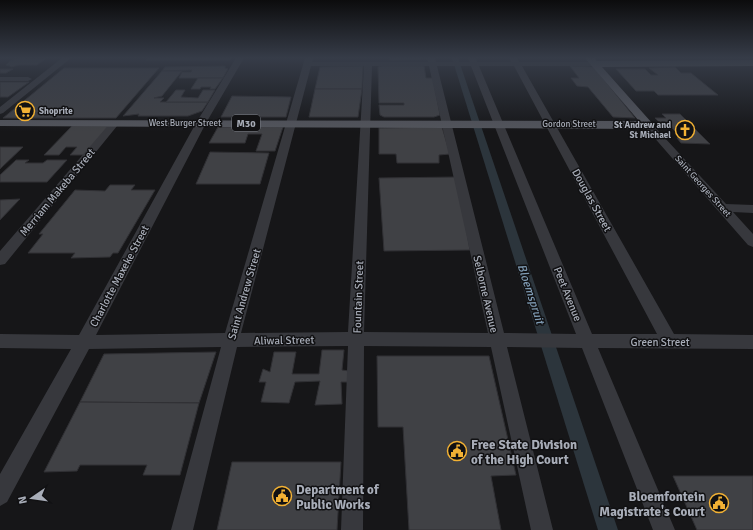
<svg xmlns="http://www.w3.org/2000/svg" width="753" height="530" viewBox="0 0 753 530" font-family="Signika,sans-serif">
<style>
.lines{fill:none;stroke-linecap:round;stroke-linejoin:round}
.canal{fill:#2c353c;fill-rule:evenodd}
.building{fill:#404145;stroke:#303034}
.minor{fill:#37383d;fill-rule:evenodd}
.major{fill:#53555c;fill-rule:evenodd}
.labels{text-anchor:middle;stroke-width:3;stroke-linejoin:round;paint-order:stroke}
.far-poi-label{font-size:9px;font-weight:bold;fill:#a8adb8;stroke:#111113;text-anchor:start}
.far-street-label{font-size:9px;fill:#a8adb8;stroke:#111113}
.shield{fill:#111113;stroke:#7b7e86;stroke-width:1}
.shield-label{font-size:10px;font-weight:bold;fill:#a8adb8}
.street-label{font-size:11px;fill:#a8adb8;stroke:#111113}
.water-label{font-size:12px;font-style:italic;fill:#7f9bb3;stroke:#111113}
.near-poi-label{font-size:13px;font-weight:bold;fill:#a8adb8;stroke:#111113;text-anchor:start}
</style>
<rect width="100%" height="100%" fill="#161618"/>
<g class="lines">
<polygon class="canal" points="452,58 458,58 618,530 598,530"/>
</g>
<g class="building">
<polygon points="21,58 27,59 45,59 37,65 19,65 11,67 10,66 6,65 10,61"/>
<polygon points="148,58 232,58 230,60 146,60"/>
<polygon points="389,58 427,58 427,59 390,60"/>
<polygon points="225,66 225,68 228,69 223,78 179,78 182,72 191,72 192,70 162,71 165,67"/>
<polygon points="363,66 362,89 315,89 320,67"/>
<polygon points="382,66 424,66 426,78 433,78 440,115 434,117 384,117 380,115 379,105 404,105 404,103 379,103 378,67"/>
<polygon points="570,66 594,67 635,118 613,117 588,87 577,86 571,78 579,78"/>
<polygon points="675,67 681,73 691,73 718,95 658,95 654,91 636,91 616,69 645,69 651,75 658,75 649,68"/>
<polygon points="64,68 159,68 116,118 3,118"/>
<polygon points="0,69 13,69 6,73 0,73"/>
<polygon points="162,71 182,71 162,96 154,98 164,98 160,102 208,102 202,111 188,116 138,116 139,114 123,116"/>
<polygon points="198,78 223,78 215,89 210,89 211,87 201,87 200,89 191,89"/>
<polygon points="0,82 29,82 8,97 0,97"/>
<polygon points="315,89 362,89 358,117 309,117"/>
<polygon points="176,90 185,90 181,97 198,98 203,90 215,90 208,102 166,102"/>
<polygon points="232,96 291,97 286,117 221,117"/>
<polygon points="662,114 680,114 710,144 681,143 677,138 681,138 667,122 659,122 655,118 666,118"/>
<polygon points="72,126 110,126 85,155 70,155 77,147 66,147 59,155 44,155"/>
<polygon points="218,127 283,127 275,151 256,151 262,134 248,134 245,143 209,143"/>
<polygon points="442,127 450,154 439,155 439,163 397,163 396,154 379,154 379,128"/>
<polygon points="0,147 23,147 0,169"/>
<polygon points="210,152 269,153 260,184 196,184"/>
<polygon points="16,160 29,160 25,163 43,163 47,160 67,160 47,182 0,182 0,175"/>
<polygon points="457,177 470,250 384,251 379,178"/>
<polygon points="110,185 135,185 131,190 155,190 118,253 113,253 110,257 71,258 75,253 28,253 43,234 39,234 75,190 105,191"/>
<polygon points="20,199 0,220 0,200"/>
<polygon points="322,350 344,350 342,370 349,371 350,382 341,382 342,404 315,405 320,381 295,382 289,403 261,402 266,382 259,382 263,369 270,372 274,352 296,352 292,374 319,374"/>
<polygon points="216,352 199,403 80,402 104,354"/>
<polygon points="377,356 489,356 516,475 491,476 501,530 409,530 403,427 378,427"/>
<polygon points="80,402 199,403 180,475 143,475 147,465 80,465 77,471 44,472"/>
<polygon points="232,462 341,462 337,530 217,530"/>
<polygon points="673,476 753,476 753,530 697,530"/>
</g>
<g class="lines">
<g class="minor">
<polygon points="62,58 71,58 3,113 0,114 0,107"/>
<path d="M 236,58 L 244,58 L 206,123 L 96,335 L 225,333 L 305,58 L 313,58 L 312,62 L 428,62 L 427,58 L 435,58 L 436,62 L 470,62 L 468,58 L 476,58 L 477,62 L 511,62 L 509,58 L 517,58 L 519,62 L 597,62 L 597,66 L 522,66 L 674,334 L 753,335 L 753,349 L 598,348 L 675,530 L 653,530 L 582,348 L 507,347 L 553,530 L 531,530 L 491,347 L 364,346 L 363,530 L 341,530 L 348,346 L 237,347 L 193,530 L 171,530 L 221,347 L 89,349 L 7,502 L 0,506 L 0,474 L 71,349 L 0,348 L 0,334 L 79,335 L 196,123 ZM 311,66 L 364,66 L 348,332 L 241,333 ZM 372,66 L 429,66 L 488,333 L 364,332 ZM 437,66 L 471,66 L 576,334 L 504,333 ZM 479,66 L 514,66 L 657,334 L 592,334 Z"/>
<polygon points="0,77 28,77 32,79 28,81 0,81"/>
<polygon points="114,121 117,122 119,124 117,126 5,264 0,265 0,251 111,122"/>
<polygon points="648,122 651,123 726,204 753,205 753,213 733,212 753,234 753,247 748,245 645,127 643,125"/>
</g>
<polygon class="major" points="585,58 594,58 597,61 753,60 753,66 602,67 652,123 654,125 652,127 648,129 0,126 0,120 639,121"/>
</g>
<linearGradient id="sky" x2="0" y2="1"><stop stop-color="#0c0c0d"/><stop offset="0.44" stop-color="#363c48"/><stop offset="1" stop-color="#363c48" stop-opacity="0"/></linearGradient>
<rect width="753" height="132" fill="url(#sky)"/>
<defs>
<g id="supermarket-ring" transform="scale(1)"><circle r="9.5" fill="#111113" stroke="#f2b134" stroke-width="1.5"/><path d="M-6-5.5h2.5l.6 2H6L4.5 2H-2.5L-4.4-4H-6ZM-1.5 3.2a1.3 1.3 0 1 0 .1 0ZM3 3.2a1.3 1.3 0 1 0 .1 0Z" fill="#f2b134"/></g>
<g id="church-ring" transform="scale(1)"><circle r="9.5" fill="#111113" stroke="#f2b134" stroke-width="1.5"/><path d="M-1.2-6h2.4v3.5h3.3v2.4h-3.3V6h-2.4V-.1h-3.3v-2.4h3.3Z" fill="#f2b134"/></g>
<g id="civic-ring" transform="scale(1)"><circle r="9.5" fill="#111113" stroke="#f2b134" stroke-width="1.5"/><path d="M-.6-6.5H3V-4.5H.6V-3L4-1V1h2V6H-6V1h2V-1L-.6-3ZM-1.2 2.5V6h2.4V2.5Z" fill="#f2b134"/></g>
</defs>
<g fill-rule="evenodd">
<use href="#supermarket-ring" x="25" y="111"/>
<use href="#church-ring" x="685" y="130"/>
<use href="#civic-ring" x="457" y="451"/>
<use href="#civic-ring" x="282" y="496"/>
<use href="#civic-ring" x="719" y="503"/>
</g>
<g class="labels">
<g class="far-poi-label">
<text x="39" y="114">Shoprite</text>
<text x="671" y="128" text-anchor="end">St Andrew and<tspan x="671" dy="10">St Michael</tspan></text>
</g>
<g class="far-street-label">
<text x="185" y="126">West Burger Street</text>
<text x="569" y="127">Gordon Street</text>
<text transform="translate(703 186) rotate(48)" y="3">Saint Georges Street</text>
</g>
<rect class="shield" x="232" y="115" width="28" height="16" rx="3"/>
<g class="shield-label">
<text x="246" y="127">M30</text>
</g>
<g class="street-label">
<text transform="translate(57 192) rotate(-50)" y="4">Merriam Makeba Street</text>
<text transform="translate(592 200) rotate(61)" y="4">Douglas Street</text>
<text transform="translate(119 276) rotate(-62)" y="4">Charlotte Maxeke Street</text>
<text transform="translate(244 294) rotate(-74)" y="4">Saint Andrew Street</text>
<text transform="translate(486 294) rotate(77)" y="4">Selborne Avenue</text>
<text transform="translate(568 294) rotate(68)" y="4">Peet Avenue</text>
<text transform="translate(358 297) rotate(-88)" y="4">Fountain Street</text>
<text transform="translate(284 340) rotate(-1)" y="4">Aliwal Street</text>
<text x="660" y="346">Green Street</text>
</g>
<g class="water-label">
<text transform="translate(531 294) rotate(72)" y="4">Bloemspruit</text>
</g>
<g class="near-poi-label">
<text x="471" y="449">Free State Division<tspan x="471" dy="15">of the High Court</tspan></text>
<text x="296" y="494">Department of<tspan x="296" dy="15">Public Works</tspan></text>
<text x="705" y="501" text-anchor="end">Bloemfontein<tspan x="705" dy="15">Magistrate's Court</tspan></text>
</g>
</g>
<g transform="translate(32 498) rotate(257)" stroke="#111113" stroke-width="3" paint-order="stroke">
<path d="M0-3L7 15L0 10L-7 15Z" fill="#a8adb8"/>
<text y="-6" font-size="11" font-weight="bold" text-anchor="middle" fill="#a8adb8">N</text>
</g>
</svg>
